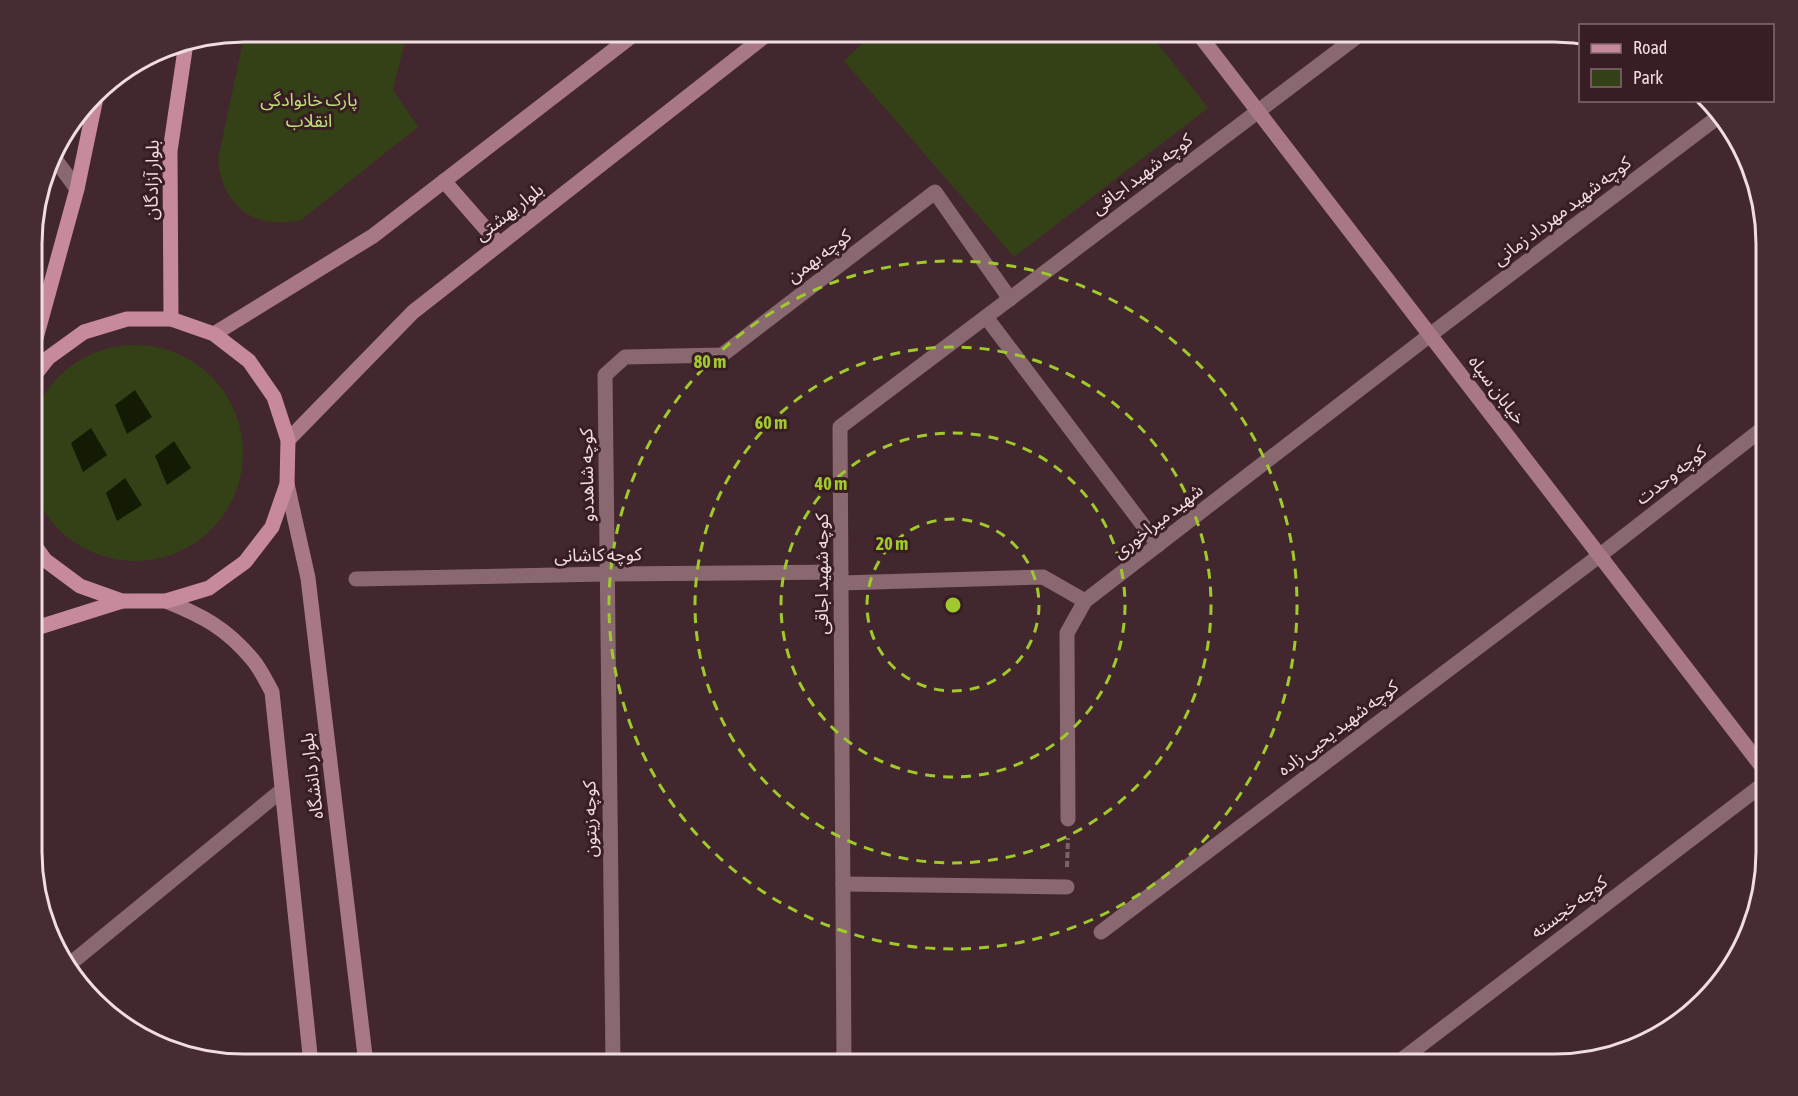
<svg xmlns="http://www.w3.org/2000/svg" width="1798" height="1096" viewBox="0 0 1798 1096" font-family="'Asap Condensed','Noto Sans Arabic',sans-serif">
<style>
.green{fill:#344117}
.water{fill:#141b04}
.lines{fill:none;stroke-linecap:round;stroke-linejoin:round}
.path{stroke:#7d646b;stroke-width:4;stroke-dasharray:6 3;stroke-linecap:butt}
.street{stroke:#896870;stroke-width:15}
.secondary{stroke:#a87985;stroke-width:15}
.primary{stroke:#c78a9b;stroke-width:15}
.ring{fill:none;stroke:#a0c92b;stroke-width:3;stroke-dasharray:10 8}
.labels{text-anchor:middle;stroke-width:6;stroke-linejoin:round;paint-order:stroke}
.park-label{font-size:18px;fill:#c0e279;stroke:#381d25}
.street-label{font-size:18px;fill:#f0dde2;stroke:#381d25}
.rim{fill:none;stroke:#f0dde2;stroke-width:3}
.centre{fill:#a0c92b;stroke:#381d25;stroke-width:3}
.ring-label{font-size:18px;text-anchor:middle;font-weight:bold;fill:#a0c92b;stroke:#381d25;stroke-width:6;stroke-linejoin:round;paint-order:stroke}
</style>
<rect width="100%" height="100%" fill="#42272e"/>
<g class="green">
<path d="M 245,32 L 407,32 L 393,90 L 418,127 L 301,220 C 254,230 222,207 218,159 Z"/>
<polygon points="875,32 1149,32 1208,108 1014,257 844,61"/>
<circle cx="135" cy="453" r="108"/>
</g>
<g class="water">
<polygon points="135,390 152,417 127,434 115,405"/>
<polygon points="91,428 107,455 83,472 71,443"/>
<polygon points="174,441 191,468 167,485 155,456"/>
<polygon points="125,478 142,505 117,521 106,493"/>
</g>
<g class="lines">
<polyline class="path" points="1067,867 1068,838"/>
<g class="street">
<polyline points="52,155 77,189"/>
<polyline points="986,317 1158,545"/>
<polyline points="356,579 607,574 841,572"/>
<polyline points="841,583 1043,577 1085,601"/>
<polyline points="1068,819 1067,633 1085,601 1430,335 1718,117"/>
<polyline points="843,884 1067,887"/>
<polyline points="1101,932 1599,556 1766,426"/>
<polyline points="76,959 282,790"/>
<polyline points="613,1064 605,375 625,357 722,355 935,192 1010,299"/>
<polyline points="844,1064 840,427 1363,32"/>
<polyline points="1396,1064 1766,782"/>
</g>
<g class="secondary">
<polyline points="1197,32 1766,772"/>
<polyline points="444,181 499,244"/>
<polyline points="214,334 373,236 637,32"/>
<polyline points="288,440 413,312 770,32"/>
<polyline points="287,484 308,578 366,1064"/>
<path d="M 166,601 C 203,616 226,628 252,659 C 260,668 266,681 272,692 L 311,1064"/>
</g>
<g class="primary">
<polyline points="171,319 170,151 186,43"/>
<polyline points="33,349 77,189 97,93"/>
<polyline points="33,377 48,358 84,332 127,319 171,319 214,334 249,361 274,397 288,440 287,484 272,527 245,562 209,588 166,601 122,601 80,586 45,560 33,543"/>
<polyline points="33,629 122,601"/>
</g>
</g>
<g class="ring">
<circle cx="953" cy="605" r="86"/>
<circle cx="953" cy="605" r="172"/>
<circle cx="953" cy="605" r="258"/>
<circle cx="953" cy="605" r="344"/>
</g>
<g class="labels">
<g class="park-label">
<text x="309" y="106">پارک خانوادگی<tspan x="309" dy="21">انقلاب</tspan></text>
</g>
<g class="street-label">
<text transform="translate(1142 174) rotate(-37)" y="6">کوچه شهید اجاقی</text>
<text transform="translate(152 180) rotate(-89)" y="6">بلوار آزادگان</text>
<text transform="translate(1562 211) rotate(-37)" y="6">کوچه شهید مهرداد زمانی</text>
<text transform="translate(509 212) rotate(-38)" y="6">بلوار بهشتی</text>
<text transform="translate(819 256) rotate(-37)" y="6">کوچه بهمن</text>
<text transform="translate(1497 390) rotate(53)" y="6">خیابان سپاه</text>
<text transform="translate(587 475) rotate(-91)" y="6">کوچه شاهددو</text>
<text transform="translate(1671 475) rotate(-38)" y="6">کوچه وحدت</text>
<text transform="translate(1158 521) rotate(-38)" y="6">شهید میراخوری</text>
<text transform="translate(598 555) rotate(-1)" y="6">کوچه کاشانی</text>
<text transform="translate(822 574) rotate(-90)" y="6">کوچه شهید اجاقی</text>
<text transform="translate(1338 728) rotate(-37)" y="6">کوچه شهید یحیی زاده</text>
<text transform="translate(312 776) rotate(-97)" y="6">بلوار دانشگاه</text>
<text transform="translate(590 819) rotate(-91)" y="6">کوچه زیتون</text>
<text transform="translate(1569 907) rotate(-37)" y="6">کوچه خجسته</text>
</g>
</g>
<path d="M0 0H1798V1096H0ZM244 42H1554A202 202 0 0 1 1756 244V852A202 202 0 0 1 1554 1054H244A202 202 0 0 1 42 852V244A202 202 0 0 1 244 42Z" fill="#472c34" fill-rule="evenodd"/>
<path class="rim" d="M244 42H1554A202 202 0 0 1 1756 244V852A202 202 0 0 1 1554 1054H244A202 202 0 0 1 42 852V244A202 202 0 0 1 244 42Z"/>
<circle cx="953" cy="605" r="9" class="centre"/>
<g class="ring-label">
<text x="710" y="368">80 m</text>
<text x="771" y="429">60 m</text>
<text x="831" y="490">40 m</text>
<text x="892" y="550">20 m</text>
</g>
<rect x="1579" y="24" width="195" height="78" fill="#381d25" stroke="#826a71" stroke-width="1.5"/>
<rect x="1591" y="44" width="30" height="9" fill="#c78a9b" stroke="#826a71" stroke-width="1.5"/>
<text x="1633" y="54" font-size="18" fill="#f0dde2">Road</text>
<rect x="1591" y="69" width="30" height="18" fill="#344117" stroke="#826a71" stroke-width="1.5"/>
<text x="1633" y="84" font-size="18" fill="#f0dde2">Park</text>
</svg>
